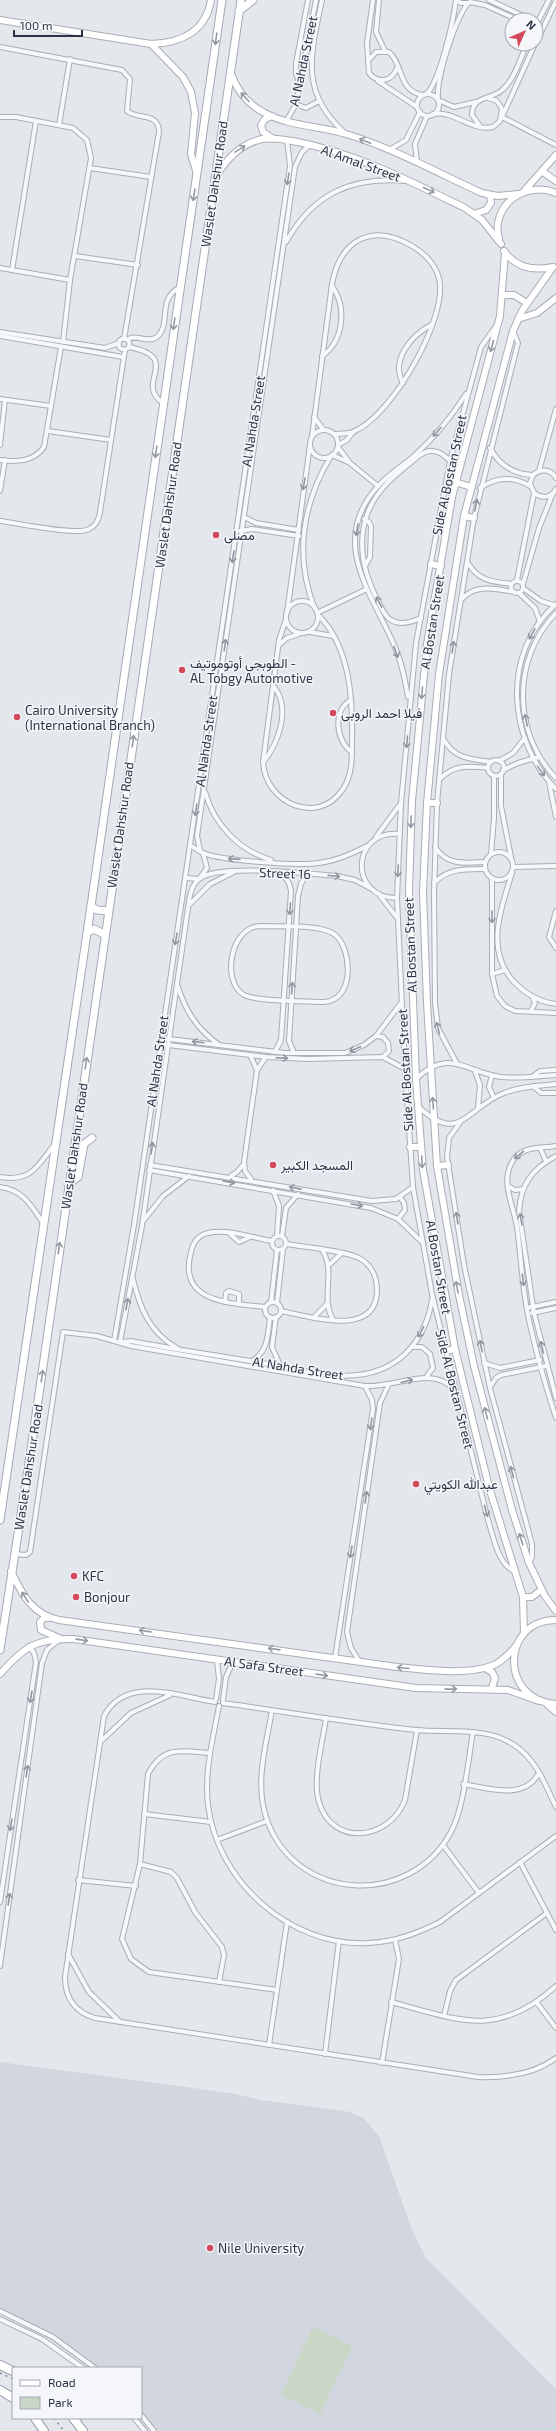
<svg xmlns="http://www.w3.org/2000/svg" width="556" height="2431" viewBox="0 0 556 2431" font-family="'Exo 2',Vazirmatn,sans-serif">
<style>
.built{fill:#d2d6de}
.green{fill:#c9d6c5}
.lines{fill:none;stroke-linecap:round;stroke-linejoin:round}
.street-casing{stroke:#a9aeb7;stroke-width:6}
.secondary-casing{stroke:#a9aeb7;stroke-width:8}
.primary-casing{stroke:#a3abb8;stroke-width:9}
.highway-casing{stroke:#8b94a3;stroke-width:10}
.street{stroke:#f7f8fa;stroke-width:4}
.secondary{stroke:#fff;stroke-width:6}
.primary{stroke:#fff;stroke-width:7}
.highway{stroke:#fff;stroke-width:8}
.rail{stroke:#7d8696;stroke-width:1.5;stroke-dasharray:2 4;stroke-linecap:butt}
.oneway{stroke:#959aa2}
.oneway2{stroke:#9196a0}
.poi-dot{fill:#d1495b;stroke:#f4f6f9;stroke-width:1.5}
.labels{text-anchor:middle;stroke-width:3;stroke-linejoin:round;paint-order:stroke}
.street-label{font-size:13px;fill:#2b3445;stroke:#f4f6f9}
.poi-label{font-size:13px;fill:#2b3445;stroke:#f4f6f9;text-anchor:start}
</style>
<rect width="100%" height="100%" fill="#e4e7ec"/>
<polygon class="built" points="0,2062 230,2093 261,2100 350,2112 363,2118 379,2136 412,2230 426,2258 556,2389 556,2431 156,2431 141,2410 141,2368 99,2368 57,2337 0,2308"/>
<polygon class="green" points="313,2327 352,2346 320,2414 281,2395"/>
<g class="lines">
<g class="street-casing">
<g id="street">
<path d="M 322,0 C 311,53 299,92 344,132"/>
<path d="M 373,0 L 367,43 L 369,73 C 378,84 392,82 397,68"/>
<polyline points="379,0 376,32 385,51"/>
<polyline points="456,0 461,3 469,3"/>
<polyline points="489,0 532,20"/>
<polyline points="470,2 485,5 518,20"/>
<polyline points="536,25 549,0"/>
<polyline points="536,43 556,1"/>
<polyline points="535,44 502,117 556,145"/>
<path d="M 0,47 L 122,70 L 130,79 L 127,111 C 138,120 159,112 159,132 L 124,339"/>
<path d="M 368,61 L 376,52 L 389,52 C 403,63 398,93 424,95"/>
<polyline points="299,81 296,74 296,63 308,0"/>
<polyline points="378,81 417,107"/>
<path d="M 426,94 C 439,85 454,18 456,0"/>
<circle cx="428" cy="105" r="11"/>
<path d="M 438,99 C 436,78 455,20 468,3"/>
<polyline points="438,100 454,107 476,102"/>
<polyline points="296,104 306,108 319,101"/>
<path d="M 433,114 C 454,110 472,132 493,127 L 500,121 L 502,109 L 497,101 L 488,98"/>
<polyline points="0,117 16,117 73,128 87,140 91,158 70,280 63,342"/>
<polyline points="287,120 296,104 316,0"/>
<polyline points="59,125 70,59"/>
<path d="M 480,126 L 472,115 C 472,96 489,100 501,91 C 514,81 520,59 527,44"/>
<polyline points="389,150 406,140 420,112"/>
<polyline points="417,162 415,144 427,116"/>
<polyline points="90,168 151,177"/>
<path d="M 286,242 C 313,194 351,176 406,181"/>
<polyline points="75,256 138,265"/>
<polyline points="0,268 70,280"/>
<polyline points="12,270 36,121"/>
<path d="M 496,326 L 481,347 L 450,461 L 416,643 L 401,803 L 397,898 L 405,1069 L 413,1187 L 432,1294 L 488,1520 C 494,1538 497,1563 515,1572"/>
<polyline points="0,332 105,348 119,343"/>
<polyline points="0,336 123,357"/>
<circle cx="124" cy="344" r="5.5"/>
<path d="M 127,340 C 136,333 147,344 157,337 C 172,324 156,300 180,287"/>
<path d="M 129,347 C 184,358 133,383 163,403"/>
<path d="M 322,356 C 344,341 347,307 332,286"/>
<path d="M 403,383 C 390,360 412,335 431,325"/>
<polyline points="0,399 51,406"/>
<polyline points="314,417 323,429"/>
<circle cx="324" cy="444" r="14"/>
<polyline points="48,431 111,440"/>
<path d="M 312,436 L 332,284 C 340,240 372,222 412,246 C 424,253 435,264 439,278 C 449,317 392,415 355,431 C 349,434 341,434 334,434"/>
<polyline points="0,445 5,400"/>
<polyline points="338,445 347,440 353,432"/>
<polyline points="338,447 350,463 378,486"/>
<path d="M 490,448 C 499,465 513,474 533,475"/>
<polyline points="332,455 348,462"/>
<path d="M 0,460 C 16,462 34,462 44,447 L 61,347"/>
<polyline points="539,471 556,409"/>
<path d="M 556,478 C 551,469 541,468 533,475 L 530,483 L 534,493 C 542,499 551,498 556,489"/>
<path d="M 480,488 C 496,477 513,476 530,486"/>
<polyline points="0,491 5,460"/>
<polyline points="244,517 256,523 299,530"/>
<polyline points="364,519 369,522 371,526 370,557 365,566"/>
<path d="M 0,521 C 17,523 77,536 89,529 C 96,526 99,519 100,512 L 125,350"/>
<polyline points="240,531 252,529 299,536"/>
<path d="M 468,563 C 478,581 493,582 512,584"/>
<polyline points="517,580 534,493"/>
<circle cx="517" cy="587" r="6"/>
<polyline points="523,584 539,528 553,493"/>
<polyline points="523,588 541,601 554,605"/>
<polyline points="519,593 535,608 540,622"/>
<path d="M 461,600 C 475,583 495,589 514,592"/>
<circle cx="302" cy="617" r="16"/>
<path d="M 556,604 C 501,653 507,739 556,789"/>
<path d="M 315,609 C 294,557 302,504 331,456"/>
<polyline points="287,613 310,445"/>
<polyline points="317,613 367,589"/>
<path d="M 556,613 C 512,658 512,733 556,778"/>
<path d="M 421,618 C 412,622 400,626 391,620 C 385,617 382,609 379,603 C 364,575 356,543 368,512 C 378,487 399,472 419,456 C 430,447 441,451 450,461"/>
<path d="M 286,619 L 279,640 L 263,762 C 265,803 318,827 343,789 C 352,776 352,759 352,744 C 353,702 351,647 318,615"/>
<polyline points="310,632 333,636"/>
<polyline points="279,645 287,638 299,634"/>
<path d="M 408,697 C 405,680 402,663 395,647 C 372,593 327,541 379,485 C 389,474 402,466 414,456 C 434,438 452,416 466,394"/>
<path d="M 351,700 C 332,710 336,742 352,752"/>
<path d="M 444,740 C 455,759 471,759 491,762"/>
<circle cx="496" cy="768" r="8"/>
<path d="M 264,761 C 279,742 291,708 274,687"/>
<polyline points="499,761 513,753 524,739"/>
<polyline points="503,770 518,763 539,757"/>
<polyline points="501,774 501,806 511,857"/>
<path d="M 440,779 C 454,764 469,766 488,768"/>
<polyline points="549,782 556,817"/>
<path d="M 205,792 C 214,824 238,850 271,860"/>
<polyline points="376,837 401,803"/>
<path d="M 435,847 C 447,866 465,863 485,862"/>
<polyline points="200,850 197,836 295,167 302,152 310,145"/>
<circle cx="499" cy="866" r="14"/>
<path d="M 203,853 C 223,861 297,866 319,863 C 336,861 352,854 367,846"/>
<polyline points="491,854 494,818 494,776"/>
<polyline points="513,867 556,866"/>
<path d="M 512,873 C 501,910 484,951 515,983 C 527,995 540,1002 556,1004"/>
<polyline points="186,878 199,879 207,868 203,853 191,846"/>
<polyline points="492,878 492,974 497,996 505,1006 515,1011 556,1013"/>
<path d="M 434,883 C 448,868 466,869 485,869"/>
<polyline points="380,896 398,919"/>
<path d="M 397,898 C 348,898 351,829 400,834"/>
<polyline points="189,905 210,884 234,872"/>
<polyline points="556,911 549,937 556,948"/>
<path d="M 261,926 C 280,927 319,924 334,934 C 351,945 357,1000 324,1002 C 306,1001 259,1002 244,995 C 221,982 230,926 261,926 Z"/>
<polyline points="492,974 505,970"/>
<path d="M 177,984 C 185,1010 196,1028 218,1044"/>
<polyline points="531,1011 535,1003 533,998"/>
<polyline points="376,1036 383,1037 388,1043 389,1051 383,1057"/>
<polyline points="161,1038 285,1053 345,1053 364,1045 376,1036 401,1003"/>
<polyline points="160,1044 266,1057 308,1059 383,1057 405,1069"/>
<polyline points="275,1052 281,1040 291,891 289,883 282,873"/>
<polyline points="294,1053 289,1041 298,896 301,884 306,874"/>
<polyline points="250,1055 257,1070"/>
<polyline points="456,1062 438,1028 435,1003 434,893 437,803 449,674 474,518 518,343 513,331"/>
<polyline points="475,1071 480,1085 478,1108"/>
<polyline points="492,1075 489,1087 494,1098"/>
<polyline points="532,1077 540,1071 556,1070"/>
<path d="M 416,1079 C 449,1047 465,1072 501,1077 C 519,1079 538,1076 556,1075"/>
<polyline points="533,1086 541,1093 556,1093"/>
<path d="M 418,1106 C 459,1146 466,1108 504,1093 C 521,1086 539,1086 556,1084"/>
<polyline points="461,1121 449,1138 447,1157 464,1265 490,1388 532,1544 532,1557 529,1563"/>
<path d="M 556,1146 C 539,1149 520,1145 511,1164 C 501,1184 514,1207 517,1227 C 521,1256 522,1286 528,1315 C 535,1350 545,1384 556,1418"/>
<polyline points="540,1148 546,1161"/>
<path d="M 556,1156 C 532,1169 521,1184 519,1211 L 534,1313 L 556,1398"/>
<polyline points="150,1165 372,1201 396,1199 413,1187"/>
<polyline points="149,1170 371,1208 398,1219 423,1243"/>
<polyline points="231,1176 237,1172 243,1165"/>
<path d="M 0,1177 C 31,1182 37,1167 54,1145"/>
<polyline points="251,1179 245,1171 244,1162 257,1070 266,1057"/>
<polyline points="508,1186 515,1190 523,1189"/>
<path d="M 0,1187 C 23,1190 31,1205 43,1223"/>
<polyline points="273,1190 279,1206 277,1236"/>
<polyline points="398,1219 405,1210 404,1203 400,1197"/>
<polyline points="144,1220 163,1196 189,1176"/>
<polyline points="230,1234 239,1242 250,1237"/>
<circle cx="279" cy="1243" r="7"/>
<polyline points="282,1236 286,1208 298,1194"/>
<path d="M 323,1251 C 336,1275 320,1296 333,1320"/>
<polyline points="330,1264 341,1254"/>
<path d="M 133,1279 C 140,1308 149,1332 177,1348"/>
<circle cx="273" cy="1310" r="8"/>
<polyline points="225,1302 226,1293 229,1291 239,1294 239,1304"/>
<polyline points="271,1302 277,1250"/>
<polyline points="277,1303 283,1249"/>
<path d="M 265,1307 C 230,1303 177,1303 191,1252 C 193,1243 198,1235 208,1233 C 227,1228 253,1238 272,1241"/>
<polyline points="527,1308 556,1302"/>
<path d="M 281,1311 C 309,1316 377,1339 377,1290 C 377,1278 372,1266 361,1259 C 348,1251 304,1247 287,1244"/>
<polyline points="532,1313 556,1308"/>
<polyline points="276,1317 272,1347 280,1365"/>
<polyline points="314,1317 327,1304"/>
<polyline points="114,1341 134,1225 290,166 287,140"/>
<path d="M 120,1342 L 142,1226 L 189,901 C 190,893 193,884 199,879 C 218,863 310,874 337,876 L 355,880 L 370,888"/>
<path d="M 120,1342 L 131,1341 C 172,1349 214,1355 256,1362 C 305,1370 363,1392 404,1355 C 420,1340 429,1320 432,1299"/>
<polyline points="412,1347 422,1347 430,1354 433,1368 427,1376"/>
<path d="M 252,1361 C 268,1352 268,1334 270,1317"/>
<polyline points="484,1363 500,1368 540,1360"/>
<polyline points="490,1387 496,1378 501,1375 546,1366"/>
<path d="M 14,1554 L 26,1555 L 30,1552 L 63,1332 L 97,1336 L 131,1346 L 365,1386 C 397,1388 430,1365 454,1389"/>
<polyline points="335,1658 373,1409 372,1400 365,1386"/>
<polyline points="359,1661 351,1648 347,1632 380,1403 388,1386"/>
<polyline points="216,1699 219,1679 217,1660"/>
<polyline points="223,1700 226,1677 233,1662"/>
<path d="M 215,1702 C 177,1696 126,1675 104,1716 L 65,1977 C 65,1999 75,2012 95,2018 L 478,2077 C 505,2078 533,2075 556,2058"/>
<path d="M 223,1703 C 287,1712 352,1723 416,1730 C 448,1733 486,1726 514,1745 C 536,1759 545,1784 556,1807"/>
<path d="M 219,1706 C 213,1738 204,1773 208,1805 C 217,1881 290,1947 368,1943 C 394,1942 416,1934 440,1922 L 556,1836"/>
<path d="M 272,1710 C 266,1746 254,1784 267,1820 C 296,1902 410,1908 451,1832 C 464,1808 468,1761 473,1732"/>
<path d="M 326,1718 C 323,1741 312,1779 319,1802 C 332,1847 389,1841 405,1800 L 417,1730"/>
<polyline points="100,1742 131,1713 170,1695"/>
<path d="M 210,1753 C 182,1751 163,1745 148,1774 L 140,1864 L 122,1939 L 131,1959 L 149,1972 L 277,1990"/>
<path d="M 463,1784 C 489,1788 524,1801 539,1773"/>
<polyline points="144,1814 211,1822"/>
<polyline points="217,1840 267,1821"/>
<polyline points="443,1845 479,1893"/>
<polyline points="520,1862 556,1930"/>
<polyline points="140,1864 171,1872 177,1878 195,1912 222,1947 224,1955 219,1982"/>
<polyline points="78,1880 136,1886"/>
<polyline points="0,1902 36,1662 34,1653 29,1646"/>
<polyline points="68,1954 89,1992 120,2022"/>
<polyline points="0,1966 42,1663 47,1650 59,1640"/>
<path d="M 391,2002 C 459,2020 498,2039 556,1986"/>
<polyline points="537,2003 556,2028"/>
<polyline points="444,2016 450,1991 456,1980 547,1913"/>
<polyline points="269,2045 287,1922"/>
<polyline points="325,2054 339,1941"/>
<polyline points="382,2063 399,1959 395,1940"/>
<polyline points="0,2311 53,2337 95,2368"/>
<polyline points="0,2319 42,2339 83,2368"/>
<polyline points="141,2415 154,2431"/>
<polyline points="134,2418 145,2431"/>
</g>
</g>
<g class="secondary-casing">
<g id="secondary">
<path d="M 0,20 L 151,44 C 180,43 206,32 211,0"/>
<polyline points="151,44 183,77 191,92 195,113 191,154 197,174"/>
<path d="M 231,74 C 237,90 248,104 263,112 C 287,126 320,126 346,134 C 393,148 438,173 482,193 L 498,196 L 518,194"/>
<polyline points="272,116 265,119 261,125 263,132 272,138"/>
<polyline points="543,172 556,181"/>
<path d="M 216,176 C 227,159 240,144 262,139 C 274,137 286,140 298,142 C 357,154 412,182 465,208 L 482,220 L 501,244"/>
<polyline points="525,190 556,155"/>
<polyline points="474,214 486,210 491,203 490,195"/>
<path d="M 499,239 C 490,205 526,180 556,193"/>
<path d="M 504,251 C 516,268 534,271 553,267"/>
<polyline points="505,253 500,316 452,497 427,644 412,801 409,890 416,1080 423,1170 455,1349 489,1487 523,1597 524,1634"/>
<polyline points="553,267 522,311 513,331 464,516 439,674 427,803 423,892 427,1003 437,1166 459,1295 474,1366 512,1510 529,1563 545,1596 556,1611"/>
<polyline points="503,295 514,295 527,303"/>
<polyline points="518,319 537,313 556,298"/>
<polyline points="455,482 471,487"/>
<polyline points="464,516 474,518"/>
<polyline points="431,564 441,566"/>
<polyline points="427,803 437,803"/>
<polyline points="410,1147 421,1147"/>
<polyline points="437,1166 448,1165"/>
<polyline points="445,1351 455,1349"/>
<path d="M 11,1571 C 22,1594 31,1614 59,1620 L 397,1667 C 425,1670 471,1676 496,1664 C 505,1659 511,1652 517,1645"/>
<polyline points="523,1597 532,1597 541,1590"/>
<polyline points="49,1618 44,1618 40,1622 41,1630 61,1639"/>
<path d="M 556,1620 C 501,1620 499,1700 556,1704"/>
<polyline points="485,1668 492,1672 495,1678 492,1688"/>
<path d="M 0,1674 C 24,1647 36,1638 73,1639 L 416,1688 L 508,1690 L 539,1701"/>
<polyline points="547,1704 556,1712"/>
</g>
</g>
<g class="primary-casing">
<g id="primary">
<polyline points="239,11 253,0"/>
<polyline points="91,906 97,910 108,911"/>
<polyline points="88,932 94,929 104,934"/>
<polyline points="68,1184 78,1177 84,1144 92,1138"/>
<polyline points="0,1520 91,906 222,0"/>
<polyline points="0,1650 30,1456 241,0"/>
</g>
</g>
<g class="highway-casing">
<g id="highway">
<polyline points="0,2365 13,2371"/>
<polyline points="0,2390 13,2398"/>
<polyline points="35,2418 44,2431"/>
<polyline points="73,2418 83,2431"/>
</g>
</g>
<use href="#street" class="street"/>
<use href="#secondary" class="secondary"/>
<use href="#primary" class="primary"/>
<use href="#highway" class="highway"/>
<g class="rail">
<polyline points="0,2373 13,2379"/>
<polyline points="54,2418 64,2431"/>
</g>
</g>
<defs><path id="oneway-shaft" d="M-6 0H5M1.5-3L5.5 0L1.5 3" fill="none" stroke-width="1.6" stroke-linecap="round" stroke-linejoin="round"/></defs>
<g class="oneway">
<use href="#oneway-shaft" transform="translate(216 39) rotate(98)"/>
<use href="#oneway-shaft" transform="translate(245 97) rotate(-132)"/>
<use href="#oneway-shaft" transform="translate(365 141) rotate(-159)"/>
<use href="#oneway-shaft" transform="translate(240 149) rotate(-32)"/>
<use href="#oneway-shaft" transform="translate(429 190) rotate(25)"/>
<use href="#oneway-shaft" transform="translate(194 195) rotate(99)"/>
<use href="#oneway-shaft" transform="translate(174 324) rotate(98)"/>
<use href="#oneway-shaft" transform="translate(492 346) rotate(105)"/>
<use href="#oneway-shaft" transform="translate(156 452) rotate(98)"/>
<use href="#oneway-shaft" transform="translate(422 693) rotate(95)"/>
<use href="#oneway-shaft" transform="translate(133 741) rotate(-82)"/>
<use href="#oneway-shaft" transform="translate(411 822) rotate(92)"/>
<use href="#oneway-shaft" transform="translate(86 1063) rotate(-82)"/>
<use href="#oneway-shaft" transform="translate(433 1103) rotate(-94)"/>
<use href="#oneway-shaft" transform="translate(422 1162) rotate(87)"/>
<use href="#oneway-shaft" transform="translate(59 1248) rotate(-82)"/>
<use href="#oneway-shaft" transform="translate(457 1287) rotate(-101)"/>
<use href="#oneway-shaft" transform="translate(42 1376) rotate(-82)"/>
<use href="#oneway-shaft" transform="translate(486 1413) rotate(-104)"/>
<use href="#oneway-shaft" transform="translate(521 1539) rotate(-108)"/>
<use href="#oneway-shaft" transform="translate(25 1597) rotate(-122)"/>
<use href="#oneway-shaft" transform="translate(145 1631) rotate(-172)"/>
<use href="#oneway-shaft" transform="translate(82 1640) rotate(8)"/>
<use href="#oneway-shaft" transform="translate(274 1649) rotate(-172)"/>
<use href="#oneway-shaft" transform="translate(403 1668) rotate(-175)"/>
<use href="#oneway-shaft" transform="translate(322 1675) rotate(8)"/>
<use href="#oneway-shaft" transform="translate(451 1689) rotate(-1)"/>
</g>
<g class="oneway2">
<use href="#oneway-shaft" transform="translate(288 179) rotate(98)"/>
<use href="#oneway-shaft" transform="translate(437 432) rotate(132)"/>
<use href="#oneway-shaft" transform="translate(304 484) rotate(99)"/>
<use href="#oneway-shaft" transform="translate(476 505) rotate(-79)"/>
<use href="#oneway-shaft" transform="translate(357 530) rotate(99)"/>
<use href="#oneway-shaft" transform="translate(233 557) rotate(99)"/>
<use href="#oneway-shaft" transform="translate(379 602) rotate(-118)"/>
<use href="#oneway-shaft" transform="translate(532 634) rotate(119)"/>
<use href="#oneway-shaft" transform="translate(225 645) rotate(-82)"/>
<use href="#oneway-shaft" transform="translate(453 647) rotate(-81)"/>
<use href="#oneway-shaft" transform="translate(396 652) rotate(69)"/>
<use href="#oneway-shaft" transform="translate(526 720) rotate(-102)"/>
<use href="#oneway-shaft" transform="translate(407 742) rotate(95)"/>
<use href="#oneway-shaft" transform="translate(541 771) rotate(55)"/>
<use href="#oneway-shaft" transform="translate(196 810) rotate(98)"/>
<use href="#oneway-shaft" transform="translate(234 859) rotate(-176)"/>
<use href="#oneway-shaft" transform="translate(398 871) rotate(93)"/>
<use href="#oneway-shaft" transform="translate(334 876) rotate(6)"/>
<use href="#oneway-shaft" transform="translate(290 909) rotate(94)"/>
<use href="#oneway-shaft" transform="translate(492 917) rotate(90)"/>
<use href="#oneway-shaft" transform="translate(176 939) rotate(99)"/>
<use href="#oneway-shaft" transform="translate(292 988) rotate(-86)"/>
<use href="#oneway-shaft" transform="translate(438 1028) rotate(-104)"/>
<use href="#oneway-shaft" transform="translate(198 1042) rotate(-173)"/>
<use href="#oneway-shaft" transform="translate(355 1049) rotate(157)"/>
<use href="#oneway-shaft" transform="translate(282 1058) rotate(2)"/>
<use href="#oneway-shaft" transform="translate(152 1148) rotate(-82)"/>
<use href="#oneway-shaft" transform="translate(519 1155) rotate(140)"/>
<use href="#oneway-shaft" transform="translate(229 1182) rotate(10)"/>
<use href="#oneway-shaft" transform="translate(295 1188) rotate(-169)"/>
<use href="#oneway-shaft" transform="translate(357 1205) rotate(10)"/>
<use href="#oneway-shaft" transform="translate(457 1218) rotate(-99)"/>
<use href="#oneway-shaft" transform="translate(521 1219) rotate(-100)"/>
<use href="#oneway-shaft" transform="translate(523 1280) rotate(83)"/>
<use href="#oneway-shaft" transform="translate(127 1304) rotate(-80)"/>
<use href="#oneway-shaft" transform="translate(421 1332) rotate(117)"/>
<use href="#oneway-shaft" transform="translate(481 1346) rotate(-101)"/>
<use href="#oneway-shaft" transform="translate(542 1347) rotate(-103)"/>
<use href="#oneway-shaft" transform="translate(407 1381) rotate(-14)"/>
<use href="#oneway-shaft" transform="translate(371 1424) rotate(99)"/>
<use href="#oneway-shaft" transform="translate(512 1472) rotate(-105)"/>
<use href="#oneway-shaft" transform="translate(366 1497) rotate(-82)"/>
<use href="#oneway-shaft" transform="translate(486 1511) rotate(75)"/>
<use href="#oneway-shaft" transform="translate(351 1552) rotate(99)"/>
<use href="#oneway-shaft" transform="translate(31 1697) rotate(99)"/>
<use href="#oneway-shaft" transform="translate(27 1771) rotate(-82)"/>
<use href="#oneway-shaft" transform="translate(11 1825) rotate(99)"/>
<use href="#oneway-shaft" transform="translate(9 1899) rotate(-82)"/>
</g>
<g class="poi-dot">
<circle cx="216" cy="535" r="4"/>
<circle cx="182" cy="670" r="4"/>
<circle cx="333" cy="713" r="4"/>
<circle cx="17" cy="717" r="4"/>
<circle cx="273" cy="1165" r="4"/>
<circle cx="416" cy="1484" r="4"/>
<circle cx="74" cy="1576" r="4"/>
<circle cx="76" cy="1597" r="4"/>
<circle cx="210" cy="2248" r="4"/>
</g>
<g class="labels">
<g class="street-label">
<text transform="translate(303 61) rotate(-78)" y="5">Al Nahda Street</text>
<text transform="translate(361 163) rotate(20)" y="5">Al Amal Street</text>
<text transform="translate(214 184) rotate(-82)" y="5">Waslet Dahshur Road</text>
<text transform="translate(253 421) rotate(-81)" y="5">Al Nahda Street</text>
<text transform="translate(449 475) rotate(-78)" y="5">Side Al Bostan Street</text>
<text transform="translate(168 505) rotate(-82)" y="5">Waslet Dahshur Road</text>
<text transform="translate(432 622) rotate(-81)" y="5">Al Bostan Street</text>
<text transform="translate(206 741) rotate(-82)" y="5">Al Nahda Street</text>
<text transform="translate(120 825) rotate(-82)" y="5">Waslet Dahshur Road</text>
<text transform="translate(285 873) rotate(2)" y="5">Street 16</text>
<text transform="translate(410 945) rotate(-92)" y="5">Al Bostan Street</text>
<text transform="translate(157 1061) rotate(-82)" y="5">Al Nahda Street</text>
<text transform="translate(405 1070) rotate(-93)" y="5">Side Al Bostan Street</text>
<text transform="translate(74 1146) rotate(-82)" y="5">Waslet Dahshur Road</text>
<text transform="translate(439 1267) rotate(80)" y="5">Al Bostan Street</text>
<text transform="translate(298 1368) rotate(9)" y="5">Al Nahda Street</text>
<text transform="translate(455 1389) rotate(76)" y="5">Side Al Bostan Street</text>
<text transform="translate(28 1467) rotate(-81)" y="5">Waslet Dahshur Road</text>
<text transform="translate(264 1666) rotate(8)" y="5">Al Safa Street</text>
</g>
<g class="poi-label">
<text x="224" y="540">مصلى</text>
<text x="190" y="668">الطوبجى أوتوموتيف -<tspan x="190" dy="15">AL Tobgy Automotive</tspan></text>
<text x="25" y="715">Cairo University<tspan x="25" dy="15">(International Branch)</tspan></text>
<text x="341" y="718">فيلا احمد الروبى</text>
<text x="281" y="1170">المسجد الكبير</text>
<text x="424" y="1489">عبدالله الكويتي</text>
<text x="82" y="1581">KFC</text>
<text x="84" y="1602">Bonjour</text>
<text x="218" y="2253">Nile University</text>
</g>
</g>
<rect x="12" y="2367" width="130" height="52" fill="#f4f6f9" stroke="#a4a8b1"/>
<rect x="20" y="2380" width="20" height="6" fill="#ffffff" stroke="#a4a8b1"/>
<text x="48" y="2387" font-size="12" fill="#2b3445">Road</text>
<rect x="20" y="2397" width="20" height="12" fill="#c9d6c5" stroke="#a4a8b1"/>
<text x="48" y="2407" font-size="12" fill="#2b3445">Park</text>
<g transform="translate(524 32) rotate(45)"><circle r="19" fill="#f4f6f9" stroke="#a4a8b1"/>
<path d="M0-3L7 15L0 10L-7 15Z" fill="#d1495b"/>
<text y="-6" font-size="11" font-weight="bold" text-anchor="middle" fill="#2b3445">N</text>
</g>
<path d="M14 30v6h68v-6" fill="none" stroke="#2b3445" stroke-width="2"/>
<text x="20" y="30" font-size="12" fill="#2b3445" stroke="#f4f6f9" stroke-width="3" paint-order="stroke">100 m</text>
</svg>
